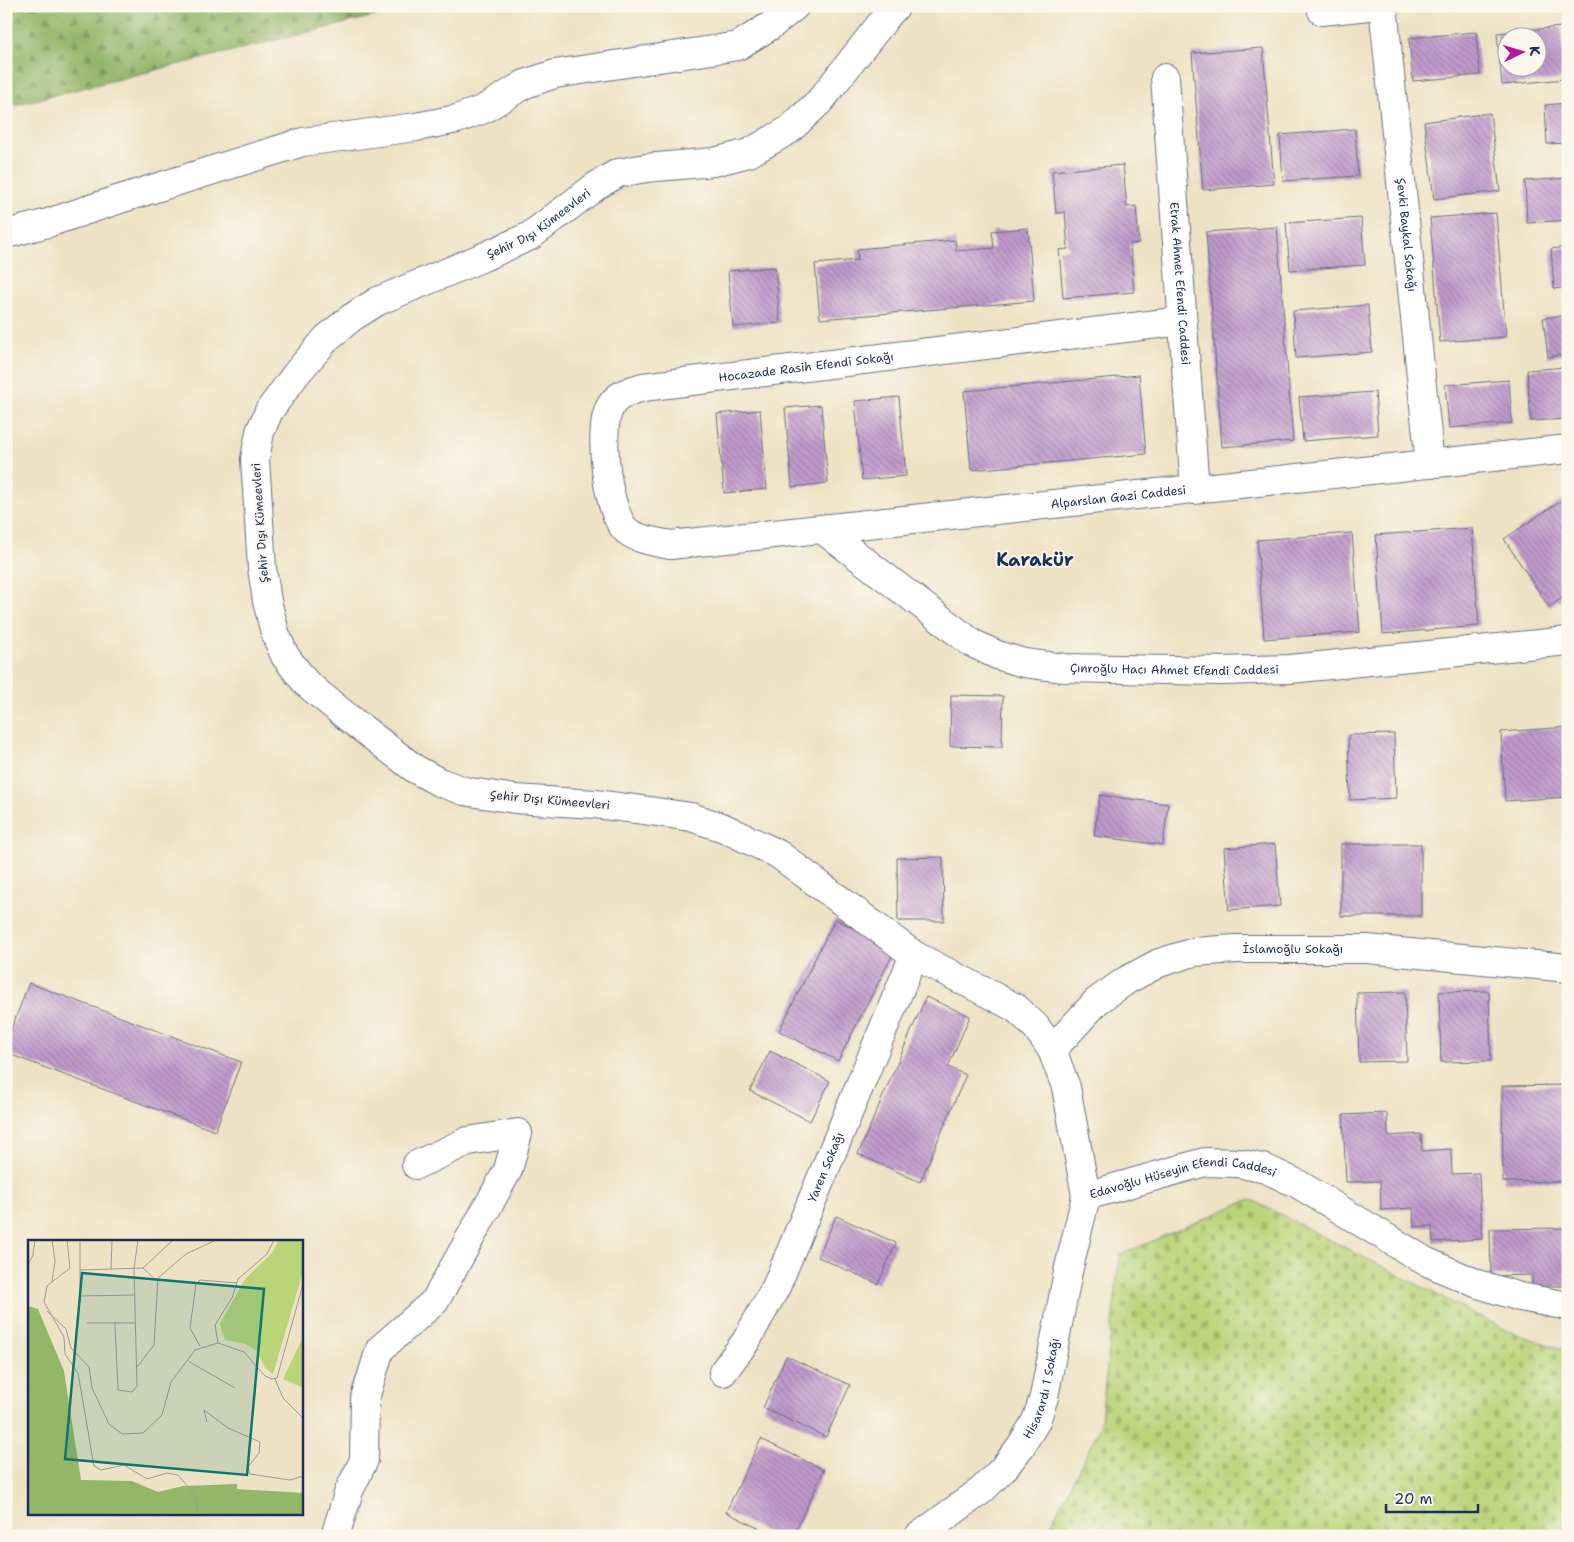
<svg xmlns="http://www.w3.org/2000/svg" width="1574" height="1542" viewBox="0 0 1574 1542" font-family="'Shantell Sans',sans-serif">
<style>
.forest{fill:url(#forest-firs);stroke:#577264}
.cemetery{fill:url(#cemetery-stones);stroke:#6a826c}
.building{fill:url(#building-back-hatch);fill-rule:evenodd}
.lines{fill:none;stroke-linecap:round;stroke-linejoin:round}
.minor-casing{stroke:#656e82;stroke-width:30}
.tertiary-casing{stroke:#656e82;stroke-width:30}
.minor{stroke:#fff;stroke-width:28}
.tertiary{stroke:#fff;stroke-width:28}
.labels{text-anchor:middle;stroke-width:4;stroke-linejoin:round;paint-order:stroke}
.street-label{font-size:12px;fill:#1b2f5e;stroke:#fbf7ec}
.district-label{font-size:18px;font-weight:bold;fill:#1b2f5e;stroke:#fbf7ec}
.inset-road{fill:none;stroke:#9a9a9b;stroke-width:1}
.view{fill:#0f766e;fill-opacity:0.15;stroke:#0f766e;stroke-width:2.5}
.inset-edge{fill:none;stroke:#1b2f5e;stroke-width:2.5}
</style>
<defs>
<pattern id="forest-firs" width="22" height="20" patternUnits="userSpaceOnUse" patternTransform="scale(1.25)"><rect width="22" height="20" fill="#93b669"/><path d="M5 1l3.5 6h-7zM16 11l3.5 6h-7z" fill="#77945a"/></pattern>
<pattern id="cemetery-stones" width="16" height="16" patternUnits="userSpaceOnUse" patternTransform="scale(1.25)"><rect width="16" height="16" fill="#bad479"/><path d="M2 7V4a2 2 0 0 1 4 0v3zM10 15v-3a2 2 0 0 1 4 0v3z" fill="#9fb66b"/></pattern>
<pattern id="building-back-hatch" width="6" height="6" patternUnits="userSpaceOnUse" patternTransform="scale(1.25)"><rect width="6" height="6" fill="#bf99cb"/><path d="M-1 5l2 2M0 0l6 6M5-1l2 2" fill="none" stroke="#9a7da8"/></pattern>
</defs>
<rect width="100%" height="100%" fill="#fbf7ec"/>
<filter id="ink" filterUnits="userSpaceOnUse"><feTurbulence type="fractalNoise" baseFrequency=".02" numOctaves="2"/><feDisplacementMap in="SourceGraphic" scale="10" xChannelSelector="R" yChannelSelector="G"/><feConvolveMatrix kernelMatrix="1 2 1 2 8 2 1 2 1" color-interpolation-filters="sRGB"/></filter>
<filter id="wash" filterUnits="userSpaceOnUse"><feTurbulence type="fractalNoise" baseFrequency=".0096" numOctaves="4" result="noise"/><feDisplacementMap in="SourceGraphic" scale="20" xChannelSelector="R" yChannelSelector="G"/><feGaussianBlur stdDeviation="1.12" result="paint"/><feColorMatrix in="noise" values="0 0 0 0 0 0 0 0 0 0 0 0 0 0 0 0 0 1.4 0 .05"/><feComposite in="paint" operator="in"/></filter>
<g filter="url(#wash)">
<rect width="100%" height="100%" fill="#eee2c4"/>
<polygon class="forest" points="6,6 415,6 6,107"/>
<polygon class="cemetery" points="1250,1199 1510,1332 1568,1351 1568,1536 1039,1536 1048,1530 1100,1427 1120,1255"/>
<g id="blocks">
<g class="building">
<path d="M 1561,27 L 1565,79 L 1502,85 L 1497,33 ZM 1506,38 L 1536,38 L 1536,68 L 1506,68 Z"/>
<polygon points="1476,32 1480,75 1413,81 1409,38"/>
<polygon points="1263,48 1274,184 1203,190 1192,53"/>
<polygon points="1568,103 1568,143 1547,144 1545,105"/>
<polygon points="1490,113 1500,191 1434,199 1424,122"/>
<polygon points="1355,129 1358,176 1283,181 1280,135"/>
<polygon points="1123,165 1127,207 1136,206 1139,243 1130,244 1134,292 1063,298 1059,250 1068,249 1065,212 1056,213 1052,171"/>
<polygon points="1568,178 1568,220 1527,223 1525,181"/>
<polygon points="1496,213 1506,337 1440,342 1430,218"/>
<polygon points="1361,218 1365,265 1290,270 1286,223"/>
<polygon points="1277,227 1293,441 1222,447 1206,232"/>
<polygon points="1028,228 1034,301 820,319 815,264 858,260 857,249 955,240 956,251 994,248 992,231"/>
<polygon points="1568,247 1568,287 1554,289 1551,249"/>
<polygon points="775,267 780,323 733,327 728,271"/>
<polygon points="1368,305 1372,352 1296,358 1293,311"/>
<polygon points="1568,315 1568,354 1548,357 1543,318"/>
<polygon points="1568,367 1568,419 1531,421 1527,370"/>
<polygon points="1139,375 1146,454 971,470 964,391"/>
<polygon points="1509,380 1512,423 1449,428 1445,385"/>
<polygon points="1375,392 1378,435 1303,441 1299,397"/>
<polygon points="899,397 906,476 862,480 855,401"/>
<polygon points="821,405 828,483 792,487 785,408"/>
<polygon points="760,410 767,489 724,493 717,414"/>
<polygon points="1568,496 1568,594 1549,607 1504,539"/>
<polygon points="1472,528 1479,626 1383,634 1376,535"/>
<polygon points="1352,533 1360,632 1264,639 1257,540"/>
<polygon points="951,695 1003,696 1002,747 950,746"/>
<polygon points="1568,727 1568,797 1505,801 1501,732"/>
<polygon points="1394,734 1396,798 1350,800 1348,735"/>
<polygon points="1100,795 1168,804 1163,845 1094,836"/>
<polygon points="1275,844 1280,906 1229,910 1224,848"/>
<rect x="1341" y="844" width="80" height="72"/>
<polygon points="943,857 944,921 898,921 897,858"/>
<polygon points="835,919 895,950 838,1061 779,1031"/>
<polygon points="29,983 241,1062 215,1131 6,1053 6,1043"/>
<polygon points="1489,991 1491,1061 1441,1062 1439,992"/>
<polygon points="1405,992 1407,1061 1359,1062 1357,993"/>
<polygon points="926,997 970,1016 948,1067 966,1075 920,1182 858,1154"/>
<polygon points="770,1051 830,1081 810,1121 750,1091"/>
<polygon points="1568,1085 1568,1181 1503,1182 1502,1086"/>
<polygon points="1387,1113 1388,1136 1421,1134 1422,1151 1451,1149 1452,1174 1479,1173 1482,1239 1433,1242 1432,1226 1414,1227 1413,1208 1381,1210 1380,1181 1346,1182 1343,1115"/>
<polygon points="836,1216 896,1243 878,1284 818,1257"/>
<polygon points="1568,1228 1568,1286 1532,1286 1532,1275 1491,1276 1490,1229"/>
<polygon points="786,1356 850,1385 826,1437 763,1408"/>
<polygon points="761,1439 824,1470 793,1536 774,1536 726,1512"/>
</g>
</g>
</g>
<g filter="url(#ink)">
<use href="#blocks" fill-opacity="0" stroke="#656e82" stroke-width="1"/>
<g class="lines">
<g class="minor-casing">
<g id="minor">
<path id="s1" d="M 1383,6 L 1430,464"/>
<polyline points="6,234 48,223 117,200 303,142 416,127 457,119 484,109 525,84 555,74 738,46 770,26 795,6"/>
<path id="s2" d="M 670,545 C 657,542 638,540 627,531 C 607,514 598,432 609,409 C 615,395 629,391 643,387 L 1182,321"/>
<path id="s3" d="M 1052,1050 L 1097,1001 L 1127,980 L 1159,963 L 1194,952 L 1236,949 L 1367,949 L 1568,968"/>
<path id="s4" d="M 723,1372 L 746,1341 L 776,1287 L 914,955 L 778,854 L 724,828 L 691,817 L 643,810 L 595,804 L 515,799 L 464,791 L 439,782 L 415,769 L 346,716 L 306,683 L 285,656 L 275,633 L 267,601 L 262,568 L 255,459 L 260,432 L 269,411 L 296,374 L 327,338 L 351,318 L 378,301 L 481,258 L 530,236 L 596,186 L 618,173 L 646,168 L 714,162 L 749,153 L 789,130 L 820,101 L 887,16 L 896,6"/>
<polyline points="335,1536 349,1491 364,1460 365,1398 380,1349 435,1301 508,1170 518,1133 468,1141 416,1165"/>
<path id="s5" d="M 919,1536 L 982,1490 L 1004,1468 L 1021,1446 L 1036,1421 L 1044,1397 L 1068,1272 L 1086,1196"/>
</g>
</g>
<g class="tertiary-casing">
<g id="tertiary">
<polyline points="1322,11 1368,6"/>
<path id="s6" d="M 1165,78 L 1195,490"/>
<path id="s7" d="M 822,529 L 972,643 L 997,655 L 1024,663 L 1064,668 L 1222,671 L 1290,669 L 1568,641"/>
<path id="s8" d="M 670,545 L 1568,449"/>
<path id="s9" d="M 914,955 L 1016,1008 L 1036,1027 L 1052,1050 L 1066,1087 L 1086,1196 L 1205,1162 L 1238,1163 L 1266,1169 L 1298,1184 L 1425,1261 L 1478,1284 L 1520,1297 L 1568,1306"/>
</g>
</g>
<use href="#minor" class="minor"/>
<use href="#tertiary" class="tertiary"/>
</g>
</g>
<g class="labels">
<g class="street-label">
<text dy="4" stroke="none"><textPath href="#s4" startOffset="1766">Şehir Dışı Kümeevleri</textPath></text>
<text dy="4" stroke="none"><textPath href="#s1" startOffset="230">Şevki Baykal Sokağı</textPath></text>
<text dy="4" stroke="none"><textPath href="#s6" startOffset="206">Etrak Ahmet Efendi Caddesi</textPath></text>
<text dy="4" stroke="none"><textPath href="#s2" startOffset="379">Hocazade Rasih Efendi Sokağı</textPath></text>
<text dy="4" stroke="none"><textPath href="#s8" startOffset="451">Alparslan Gazi Caddesi</textPath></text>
<text transform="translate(260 523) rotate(-94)" y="4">Şehir Dışı Kümeevleri</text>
<text dy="4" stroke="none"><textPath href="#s7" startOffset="395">Çınroğlu Hacı Ahmet Efendi Caddesi</textPath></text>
<text transform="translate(550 800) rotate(5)" y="4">Şehir Dışı Kümeevleri</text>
<text dy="4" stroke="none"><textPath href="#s3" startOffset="275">İslamoğlu Sokağı</textPath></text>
<text dy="4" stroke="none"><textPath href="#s4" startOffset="230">Yaren Sokağı</textPath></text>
<text dy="4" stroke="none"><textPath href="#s9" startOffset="421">Edavoğlu Hüseyin Efendi Caddesi</textPath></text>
<text dy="4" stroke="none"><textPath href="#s5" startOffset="199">Hisarardı 1 Sokağı</textPath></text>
</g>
<g class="district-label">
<text x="1035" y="566">Karakür</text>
</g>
</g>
<g transform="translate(28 1240)">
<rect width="275" height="275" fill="#eee2c4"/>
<path d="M 0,66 L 10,69 L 36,131 L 53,240 L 104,241 L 130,252 L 155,246 L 209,244 L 209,249 L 275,253 L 275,275 L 0,275 Z" fill="#93b669"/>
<path d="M 251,0 L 275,1 L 275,32 L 245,134 L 237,128 L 229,111 L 217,104 L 197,100 L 192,84 L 217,39 L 244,13 Z" fill="#bad479"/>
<path d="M 275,97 L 275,148 L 255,139 Z" fill="#bad479"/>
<path class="inset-road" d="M 24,0 L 27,21 L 24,42M 39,0 L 42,28 L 19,46 L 16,62 L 36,97 L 37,114 L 50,133 L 66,226 L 73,230 L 96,225 L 119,239 L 139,233 L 150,235 L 167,255 L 170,275M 52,0 L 52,63M 0,25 L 5,15 L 7,0M 115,28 L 145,0M 83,29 L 84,0M 52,30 L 115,28 L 129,41M 52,56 L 107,55M 19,71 L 38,89 L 43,108 L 61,127 L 64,148 L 81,184 L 94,194 L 115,193 L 134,175 L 143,142 L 167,110 L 190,103 L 187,85 L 204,58 L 210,39 L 239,14 L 246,0M 59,83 L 108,83M 87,83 L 90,150 L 104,152 L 109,146 L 106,28 L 110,0M 190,103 L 216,112 L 237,136 L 244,139 L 249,138 L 275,44M 172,106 L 162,88 L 168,44 L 172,40 L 209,43M 160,121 L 207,148M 109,127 L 126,105 L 130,38 L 158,14 L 188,0M 247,139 L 255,158 L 275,178M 179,182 L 176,170 L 200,188 L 232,202 L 231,213 L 220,227 L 222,234 L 262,240 L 275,236"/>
<path class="view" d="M 54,33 L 236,49 L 219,235 L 37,219 Z"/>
<rect width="275" height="275" class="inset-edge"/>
</g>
<rect width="1574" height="1542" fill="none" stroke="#fbf7ec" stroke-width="25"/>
<g transform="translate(1522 52) rotate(85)"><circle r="24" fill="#fbf7ec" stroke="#a1a7b3"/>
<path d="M0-4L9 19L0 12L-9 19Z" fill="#b5179e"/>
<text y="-8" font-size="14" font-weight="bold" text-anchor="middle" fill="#1b2f5e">K</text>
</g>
<path d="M1386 1504v8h92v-8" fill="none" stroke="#1b2f5e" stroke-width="2.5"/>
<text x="1394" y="1504" font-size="15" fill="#1b2f5e" stroke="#fbf7ec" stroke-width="4" paint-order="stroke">20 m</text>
</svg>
